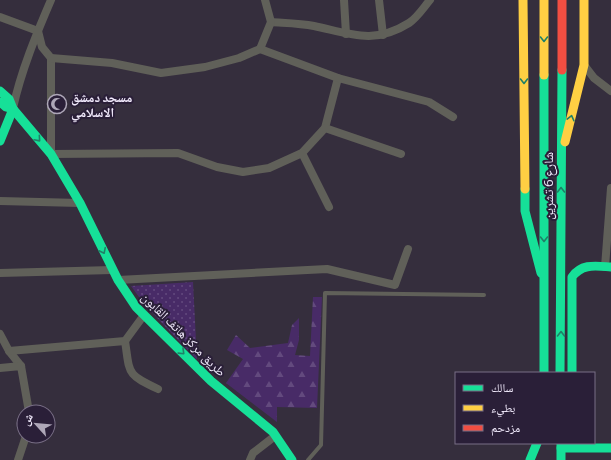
<svg xmlns="http://www.w3.org/2000/svg" width="611" height="460" viewBox="0 0 611 460" font-family="Bitter,'Noto Naskh Arabic',serif">
<style>
.grass{fill:url(#grass-dots)}
.forest{fill:url(#forest-firs)}
.lines{fill:none;stroke-linecap:round;stroke-linejoin:round}
.lane{stroke:#606059;stroke-width:4}
.street{stroke:#606059;stroke-width:8}
.fast{stroke:#16e098;stroke-width:9}
.slow{stroke:#ffcf43;stroke-width:9}
.jam{stroke:#f24e42;stroke-width:9}
.oneway{stroke:#208068}
.labels{text-anchor:middle;stroke-width:4;stroke-linejoin:round;paint-order:stroke}
.poi-label{font-size:13px;font-weight:bold;fill:#efe8fa;stroke:#2a1f38;text-anchor:start}
.street-label{font-size:13px;fill:#efe8fa;stroke:#2a1f38}
</style>
<defs>
<pattern id="grass-dots" width="8" height="8" patternUnits="userSpaceOnUse"><rect width="8" height="8" fill="#482b67"/><path d="M2 2h.1M6 6h.1" fill="none" stroke="#634a7e" stroke-width="1.8" stroke-linecap="round"/></pattern>
<pattern id="forest-firs" width="22" height="20" patternUnits="userSpaceOnUse"><rect width="22" height="20" fill="#482b67"/><path d="M5 1l3.5 6h-7zM16 11l3.5 6h-7z" fill="#634a7e"/></pattern>
</defs>
<rect width="100%" height="100%" fill="#352e3d"/>
<polygon class="grass" points="193,282 197,360 144,304 131,286"/>
<polygon class="forest" points="313,297 322,297 317,408 277,407 277,422 226,383 243,359 227,350 236,335 250,348 288,343 292,325 299,318 299,340 295,355 310,356"/>
<g class="lines">
<polyline class="lane" points="308,460 321,445 325,293 484,295"/>
<g class="street">
<polyline points="344,0 346,34"/>
<polyline points="379,0 383,35"/>
<polyline points="0,17 38,31 42,47 51,58 51,154 178,153 217,167 243,172 269,168 302,153 325,128 338,78"/>
<path d="M 271,22 C 285,23 300,23 314,26 C 351,34 374,45 409,23 C 417,18 424,7 430,0"/>
<polyline points="260,49 338,78 429,102 453,117"/>
<polyline points="51,58 112,63 161,73 205,67 239,58 260,49 271,22 265,0"/>
<polyline points="584,65 594,78 611,91"/>
<path d="M 13,108 C 21,71 36,35 51,0"/>
<polyline points="325,128 401,154"/>
<polyline points="302,153 329,207"/>
<polyline points="0,201 80,203"/>
<polyline points="605,267 611,188"/>
<polyline points="0,273 112,270"/>
<polyline points="118,280 327,269 395,285 408,249"/>
<polyline points="0,334 9,351 21,366"/>
<path d="M 125,341 C 130,374 126,374 158,389"/>
<polyline points="9,351 125,341 144,315"/>
<polyline points="0,368 21,366 29,412"/>
<polyline points="18,460 26,436"/>
<polyline points="250,460 253,453 275,436"/>
</g>
<g class="fast">
<polyline points="544,75 544,373"/>
<polyline points="0,91 9,99 13,109 51,154 80,203 118,280 136,307 211,381 273,432 292,460"/>
<polyline points="0,102 6,107 13,109"/>
<polyline points="0,141 13,109"/>
<polyline points="525,189 525,211 541,273"/>
<polyline points="560,373 562,70"/>
<path d="M 572,373 L 572,277 C 582,263 596,266 611,267"/>
<polyline points="561,443 561,460"/>
<polyline points="561,448 611,448"/>
<polyline points="530,460 537,443"/>
</g>
<g class="slow">
<polyline points="523,0 525,189"/>
<polyline points="544,0 544,75"/>
<polyline points="565,142 584,65 584,0"/>
</g>
<polyline class="jam" points="562,70 562,0"/>
</g>
<defs><path id="oneway-chevron" d="M-2-3.5L2.5 0L-2 3.5" fill="none" stroke-width="1.6" stroke-linecap="round" stroke-linejoin="round"/></defs>
<g class="oneway">
<use href="#oneway-chevron" transform="translate(544 39) rotate(90)"/>
<use href="#oneway-chevron" transform="translate(524 81) rotate(90)"/>
<use href="#oneway-chevron" transform="translate(571 118) rotate(-76)"/>
<use href="#oneway-chevron" transform="translate(38 139) rotate(49)"/>
<use href="#oneway-chevron" transform="translate(561 190) rotate(-90)"/>
<use href="#oneway-chevron" transform="translate(544 239) rotate(90)"/>
<use href="#oneway-chevron" transform="translate(103 251) rotate(64)"/>
<use href="#oneway-chevron" transform="translate(561 334) rotate(-89)"/>
<use href="#oneway-chevron" transform="translate(182 352) rotate(44)"/>
</g>
<defs>
<g id="mosque-ring" transform="scale(1)"><circle r="9.5" fill="#2a1f38" stroke="#aea7b8" stroke-width="1.5"/><path d="M3.5-4.9A6 6 0 1 0 3.5 4.9A5 5 0 1 1 3.5-4.9Z" fill="#aea7b8"/></g>
</defs>
<g fill-rule="evenodd">
<use href="#mosque-ring" x="57" y="104"/>
</g>
<g class="labels">
<g class="poi-label">
<text x="71" y="102">مسجد دمشق<tspan x="71" dy="15">الاسلامي</tspan></text>
</g>
<g class="street-label">
<text transform="translate(548 186) rotate(-90)" y="5">شارع 6 تشرين</text>
<text transform="translate(184 334) rotate(45)" y="5">طريق مركز هاتف القابون</text>
</g>
</g>
<rect x="455" y="372" width="140" height="72" fill="#2a1f38" stroke="#796f86"/>
<rect x="463" y="385" width="20" height="6" fill="#16e098" stroke="#796f86"/>
<text x="491" y="392" font-size="12" fill="#efe8fa">سالك</text>
<rect x="463" y="405" width="20" height="6" fill="#ffcf43" stroke="#796f86"/>
<text x="491" y="412" font-size="12" fill="#efe8fa">بطيء</text>
<rect x="463" y="425" width="20" height="6" fill="#f24e42" stroke="#796f86"/>
<text x="491" y="432" font-size="12" fill="#efe8fa">مزدحم</text>
<g transform="translate(36 424) rotate(297)"><circle r="19" fill="#2a1f38" stroke="#796f86"/>
<path d="M0-3L7 15L0 10L-7 15Z" fill="#aea7b8"/>
<text y="-6" font-size="11" font-weight="bold" text-anchor="middle" fill="#efe8fa">ش</text>
</g>
</svg>
